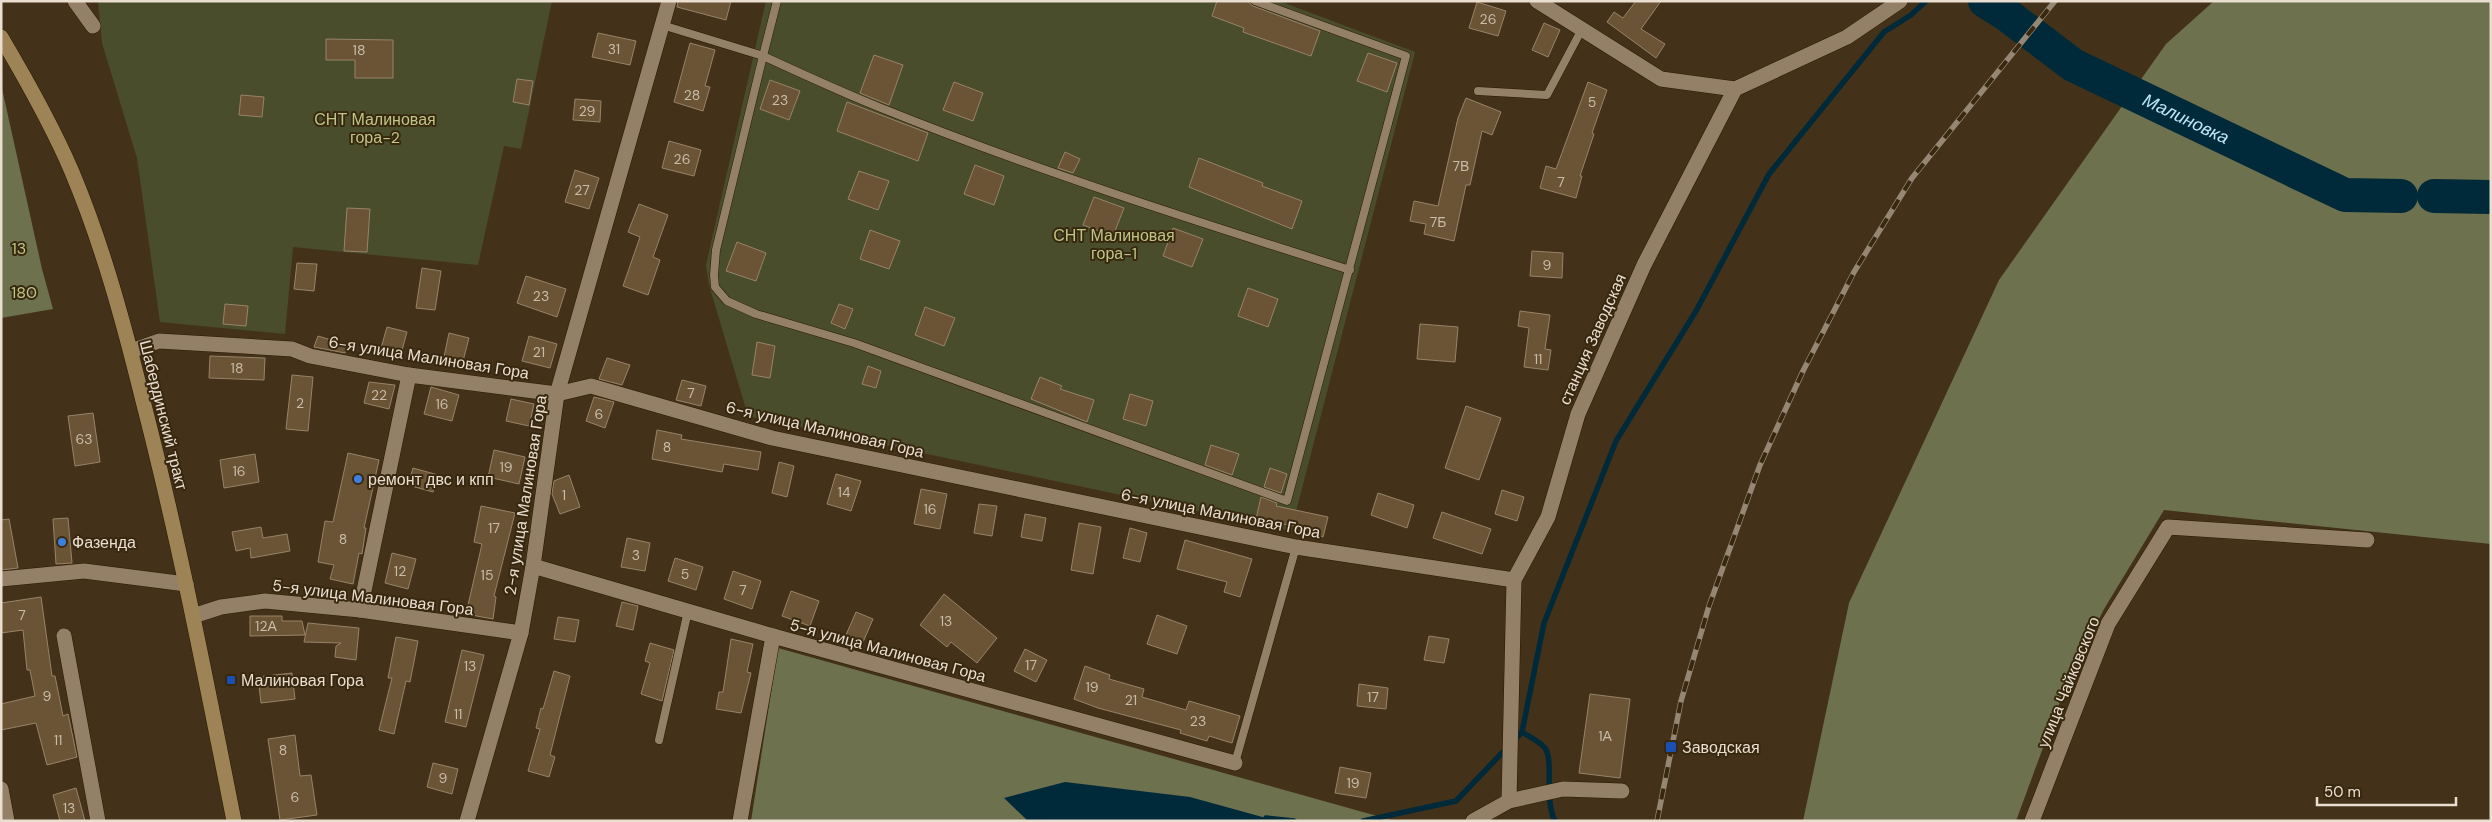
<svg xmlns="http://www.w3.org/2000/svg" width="2492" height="822" viewBox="0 0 2492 822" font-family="'DM Sans',sans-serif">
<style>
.green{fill:#4a4d2c}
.forest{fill:#6d714d}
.water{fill:#002a39}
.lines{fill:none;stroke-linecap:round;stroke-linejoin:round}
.stream{stroke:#002a39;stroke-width:5.5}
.river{stroke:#002a39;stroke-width:34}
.building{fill:#6a5435;stroke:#988369}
.lane-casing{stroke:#291902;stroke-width:9}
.street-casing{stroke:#291902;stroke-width:16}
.secondary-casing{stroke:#291902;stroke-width:16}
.lane{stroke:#948066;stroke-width:8}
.street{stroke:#948066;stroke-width:15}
.secondary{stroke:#9d8356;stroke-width:15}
.rail-casing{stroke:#958774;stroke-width:5.5}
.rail{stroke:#38280f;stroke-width:4;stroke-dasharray:11;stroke-linecap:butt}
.shop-dot{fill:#3f7fe0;stroke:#38280f;stroke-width:2}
.transit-dot{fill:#1a4fb4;stroke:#38280f;stroke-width:2}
.labels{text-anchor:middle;stroke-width:4;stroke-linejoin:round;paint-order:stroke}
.number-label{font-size:14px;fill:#c9bca9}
.park-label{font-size:16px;fill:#bec687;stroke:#38280f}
.street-label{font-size:16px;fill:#e9ded0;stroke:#38280f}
.poi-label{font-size:16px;fill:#e9ded0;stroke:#38280f;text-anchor:start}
.water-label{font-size:18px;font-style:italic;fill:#bce6f8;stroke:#38280f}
</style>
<rect width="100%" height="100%" fill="#433219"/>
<g class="green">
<polygon points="98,1 552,1 521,149 504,146 478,265 293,247 285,334 160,322 137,158 102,43"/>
<polygon points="766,1 1279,1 1415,52 1291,531 748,416 709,285 706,265"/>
</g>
<g class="forest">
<polygon points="2214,1 2491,1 2491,544 2164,510 2104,609 2065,688 2016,821 1803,821 1849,603 1999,280 2166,44"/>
<polygon points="1,84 42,269 53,309 1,318"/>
<polygon points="778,648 1395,821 751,821"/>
</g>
<polygon class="water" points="1065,782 1190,797 1266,818 1264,821 1028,821 1004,798"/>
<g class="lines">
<g class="stream">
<path d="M 1522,732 C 1530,737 1539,741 1545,748 C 1554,760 1544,800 1555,821"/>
<polyline points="1266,818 1294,821"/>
<polyline points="1363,821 1456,801 1522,732 1544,623 1616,441 1696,311 1769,174 1884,32 1911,15 1926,1"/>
</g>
<g class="river">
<path id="s1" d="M 1985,1 L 2007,15 L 2073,65 L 2345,195 L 2401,196"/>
<polyline points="2434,196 2491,197"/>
</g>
</g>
<g class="building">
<polygon points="678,1 731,1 726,20 677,7"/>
<polygon points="1217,1 1247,1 1253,6 1320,31 1311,56 1243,32 1244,28 1212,16"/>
<polygon points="1636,1 1661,1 1641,29 1665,44 1656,58 1607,22 1614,12 1623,18"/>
<polygon points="1477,2 1506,11 1498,36 1469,28"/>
<polygon points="1544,23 1560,30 1548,57 1532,50"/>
<polygon points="598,33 636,41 630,65 592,57"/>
<polygon points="326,39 393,40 393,78 355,78 355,60 326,60"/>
<polygon points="690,43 715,50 705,86 710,87 703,111 674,102"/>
<polygon points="1368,53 1397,63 1387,92 1357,81"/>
<polygon points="874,55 903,65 889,105 860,93"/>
<polygon points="517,79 533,81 529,105 513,102"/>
<polygon points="770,80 800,91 789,120 760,109"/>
<polygon points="954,82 983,93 973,121 943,110"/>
<polygon points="1588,82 1607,90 1592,133 1594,134 1580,176 1582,176 1576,198 1540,188 1546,166 1556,169"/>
<polygon points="241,95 264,97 262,117 239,115"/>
<polygon points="1466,98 1501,112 1492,135 1482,131 1470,185 1466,185 1454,241 1424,234 1426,224 1410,221 1414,201 1438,206 1458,118"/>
<polygon points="575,99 601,101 600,122 573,120"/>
<polygon points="847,102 928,133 918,161 837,131"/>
<polygon points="669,141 701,150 694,176 662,168"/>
<polygon points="1065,152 1080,159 1073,173 1058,168"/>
<polygon points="1199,158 1263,183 1262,186 1302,201 1292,229 1189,187"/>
<polygon points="975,165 1004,176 994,205 964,194"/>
<polygon points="575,170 599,178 589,209 565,202"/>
<polygon points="859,171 889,181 878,210 848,199"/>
<polygon points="1094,197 1124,208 1113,236 1083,225"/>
<polygon points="639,204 668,215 653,257 660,260 648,295 623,286 640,237 628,232"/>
<polygon points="347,208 370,209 367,252 344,251"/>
<polygon points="1173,228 1203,239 1192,267 1163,256"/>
<polygon points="870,230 900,241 889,269 860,259"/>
<polygon points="737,242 766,253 756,281 726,271"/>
<polygon points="1532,251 1563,253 1562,278 1530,276"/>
<polygon points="297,263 317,264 314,291 294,289"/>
<polygon points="422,268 441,271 435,310 416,308"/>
<polygon points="526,276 566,289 557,317 517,303"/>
<polygon points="1248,288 1278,299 1268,327 1238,316"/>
<polygon points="225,304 248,306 246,326 223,324"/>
<polygon points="839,304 853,309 845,329 831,323"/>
<polygon points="925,307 955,318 944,346 915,335"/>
<polygon points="1520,311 1550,315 1545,349 1551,350 1548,370 1524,367 1529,328 1518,326"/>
<polygon points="1420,324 1458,327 1455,362 1417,359"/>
<polygon points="387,327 407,332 401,354 381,348"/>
<polygon points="449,333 469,338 463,361 444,357"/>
<polygon points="318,336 348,345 345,353 314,347"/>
<polygon points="529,336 557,344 550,368 522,361"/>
<polygon points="757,342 775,346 770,378 752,375"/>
<polygon points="210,356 265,358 264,380 209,378"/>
<polygon points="607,358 630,365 622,385 599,379"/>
<polygon points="868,366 881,371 876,388 862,384"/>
<polygon points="292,375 313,377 308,431 286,429"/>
<polygon points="1040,377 1062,386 1060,389 1094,400 1087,422 1031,399"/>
<polygon points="682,380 706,386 701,406 676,400"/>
<polygon points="369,382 395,385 389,409 364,403"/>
<polygon points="431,387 459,395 452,421 424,414"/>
<polygon points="1130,394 1153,401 1146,426 1123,419"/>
<polygon points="594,397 614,402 605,428 586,421"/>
<polygon points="511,399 534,404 529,426 506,421"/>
<polygon points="1466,406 1501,418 1479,480 1445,468"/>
<polygon points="93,413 100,462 75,466 68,416"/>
<polygon points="657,430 682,435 681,439 761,452 758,470 724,464 722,472 652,459"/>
<polygon points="1211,445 1239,454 1232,475 1205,465"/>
<polygon points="494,450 525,457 519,484 488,477"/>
<polygon points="348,453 379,460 364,528 366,528 362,554 359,553 353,584 330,579 334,565 318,562 325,521 333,522"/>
<polygon points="255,454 259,482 224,488 220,460"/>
<polygon points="779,462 794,466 787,497 772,493"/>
<polygon points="413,468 438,475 433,492 408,485"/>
<polygon points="1270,468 1287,474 1281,493 1264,487"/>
<polygon points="836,474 861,481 851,511 827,504"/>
<polygon points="569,475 580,507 560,514 552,494 554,481"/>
<polygon points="921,489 947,494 940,529 914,524"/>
<polygon points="1502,490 1524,497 1517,521 1495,514"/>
<polygon points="1378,493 1414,505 1407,528 1371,515"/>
<polygon points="1261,497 1277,503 1276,506 1328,517 1323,537 1299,532 1300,527 1256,519"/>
<polygon points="979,504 997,506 992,536 974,533"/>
<polygon points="481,506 515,513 494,596 496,597 493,619 466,614 482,544 474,542"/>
<polygon points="1442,512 1491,529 1482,554 1433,538"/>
<polygon points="1025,514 1046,518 1042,541 1021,537"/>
<polygon points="68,518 72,563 56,564 53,519"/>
<polygon points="9,519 18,568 1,570 1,520"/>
<polygon points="1079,523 1101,527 1093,574 1071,570"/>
<polygon points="261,527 263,538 287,534 290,551 251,558 250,548 236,551 232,532"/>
<polygon points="1130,528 1147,533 1140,562 1123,558"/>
<polygon points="627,538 650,543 645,571 621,567"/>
<polygon points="1185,540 1252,559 1240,597 1224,592 1227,582 1177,569"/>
<polygon points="392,553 416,559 408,589 385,583"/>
<polygon points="675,558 703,567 696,590 668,581"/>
<polygon points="733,571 761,581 752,609 724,599"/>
<polygon points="791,591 819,601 810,626 782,616"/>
<polygon points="944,594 997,638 977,663 951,642 947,647 920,625"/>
<polygon points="41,597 52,676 55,676 63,716 68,714 77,757 47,765 36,723 1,730 1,704 35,696 30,670 27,670 23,630 1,633 1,603"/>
<polygon points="622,602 638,606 633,630 616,626"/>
<polygon points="856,612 873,619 863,642 846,635"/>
<polygon points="1157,615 1187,626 1177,654 1147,644"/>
<polygon points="250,616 282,616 282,621 302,621 305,635 250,636"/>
<polygon points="558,617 579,620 575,642 554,639"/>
<polygon points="308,623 359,628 356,660 335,657 336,646 341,643 304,642"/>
<polygon points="1429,636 1449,639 1444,663 1424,660"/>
<polygon points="396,637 418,641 410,682 406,681 394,734 379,730 392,678 388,678"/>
<polygon points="731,639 753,644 747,672 751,673 741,713 716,709 719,692 723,692"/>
<polygon points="650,643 674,650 662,701 641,694 650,663 645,661"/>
<polygon points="1025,649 1047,660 1036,682 1014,671"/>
<polygon points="462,650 484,655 466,727 445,722"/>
<polygon points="1085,666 1110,675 1109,679 1144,689 1142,697 1186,710 1189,701 1240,716 1232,743 1209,736 1207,741 1180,733 1181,730 1098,708 1074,699"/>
<polygon points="554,671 570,676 550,755 555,757 549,777 528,771 540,729 536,728 541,708 543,709"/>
<polygon points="292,673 295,699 261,703 258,677"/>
<polygon points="1359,684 1388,688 1386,709 1357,706"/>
<polygon points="1590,694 1630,699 1620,778 1579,773"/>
<polygon points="295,735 300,776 311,775 317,815 280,820 268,739"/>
<polygon points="433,763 458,769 452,794 427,787"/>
<polygon points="1340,767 1371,773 1366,798 1335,793"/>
<polygon points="76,788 85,821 60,821 53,795"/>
</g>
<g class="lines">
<g class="lane-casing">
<g id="lane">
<path d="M 777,1 L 763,56 C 802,74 841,92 881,108 C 1035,170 1192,220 1350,270"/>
<polyline points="662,25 763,56 716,250 714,275 715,287 727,301 756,314 854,343 1287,501 1406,56 1255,1"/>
<polyline points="1478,91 1547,95 1582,29"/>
<polyline points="659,740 688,611"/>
<polyline points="1235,763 1296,547"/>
</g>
</g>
<g class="street-casing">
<g id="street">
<polyline points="75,1 93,26"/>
<polyline points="1537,1 1661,79 1735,89"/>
<polyline points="131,351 159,341 292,349 310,356 409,375 557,394 591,386 772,438 1296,547 1514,580"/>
<polyline points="533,566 773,636 1235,763"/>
<polyline points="1,579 84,571 186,584"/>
<polyline points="360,610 409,375"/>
<polyline points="193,616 221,607 265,601 360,610 521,633"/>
<polyline points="64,636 98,821"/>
<polyline points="1,789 7,821"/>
<polyline points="1509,801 1514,580 1548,517 1578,414 1644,265 1735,89 1847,37 1900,1"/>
<polyline points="467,821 521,633 533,566 557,394 669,1"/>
<polyline points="740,821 773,636"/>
<polyline points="1473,821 1509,801 1563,789 1622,791"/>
<polyline points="2032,821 2108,624 2168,527 2367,540"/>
</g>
</g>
<g class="secondary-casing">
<path id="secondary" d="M 1,37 C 27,81 52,125 72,172 C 103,246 124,324 143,401 C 179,540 206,680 234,821"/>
</g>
<use href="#lane" class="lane"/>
<use href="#street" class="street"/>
<use href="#secondary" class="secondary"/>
<g class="rail-casing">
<polyline id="rail" points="1657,821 1681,701 1709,606 1760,465 1803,371 1854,272 1912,178 2055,1"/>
</g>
<use href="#rail" class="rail"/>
</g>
<g class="shop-dot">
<circle cx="358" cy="479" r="5"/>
<circle cx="62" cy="542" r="5"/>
</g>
<g class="transit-dot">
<rect x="226" y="675" width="10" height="10" rx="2.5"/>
<rect x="1665" y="741" width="12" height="12" rx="2.5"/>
</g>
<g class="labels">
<g class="number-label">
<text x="1488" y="24">26</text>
<text x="614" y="54">31</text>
<text x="359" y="55">18</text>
<text x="692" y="100">28</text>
<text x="780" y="105">23</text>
<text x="1592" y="107">5</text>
<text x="587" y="116">29</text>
<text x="682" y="164">26</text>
<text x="1461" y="171">7В</text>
<text x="1561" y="187">7</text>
<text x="582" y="195">27</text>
<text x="1438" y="227">7Б</text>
<text x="1547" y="270">9</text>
<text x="541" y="301">23</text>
<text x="539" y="357">21</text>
<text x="1538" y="364">11</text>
<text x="237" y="373">18</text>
<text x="691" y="398">7</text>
<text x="379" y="400">22</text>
<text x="300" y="408">2</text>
<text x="442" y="409">16</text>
<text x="599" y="419">6</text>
<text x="84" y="444">63</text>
<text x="667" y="452">8</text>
<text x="506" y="472">19</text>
<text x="239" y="476">16</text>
<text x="844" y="497">14</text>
<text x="564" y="500">1</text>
<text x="930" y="514">16</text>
<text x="494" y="533">17</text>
<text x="343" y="544">8</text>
<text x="636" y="560">3</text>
<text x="400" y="576">12</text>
<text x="685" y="579">5</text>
<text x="487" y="580">15</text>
<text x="743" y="595">7</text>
<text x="22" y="620">7</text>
<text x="946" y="626">13</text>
<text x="266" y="631">12А</text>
<text x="1031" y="670">17</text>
<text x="470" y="671">13</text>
<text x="1092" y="692">19</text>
<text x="47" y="701">9</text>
<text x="1373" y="702">17</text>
<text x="1131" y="705">21</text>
<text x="458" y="719">11</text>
<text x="1198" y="726">23</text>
<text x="1605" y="741">1А</text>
<text x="58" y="745">11</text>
<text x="283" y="755">8</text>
<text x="443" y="783">9</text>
<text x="1353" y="788">19</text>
<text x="295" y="802">6</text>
<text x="69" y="813">13</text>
</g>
<g class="park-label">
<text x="375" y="125">СНТ Малиновая<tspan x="375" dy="18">гора-2</tspan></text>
<text x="1114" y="241">СНТ Малиновая<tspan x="1114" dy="18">гора-1</tspan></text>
<text x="19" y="254">13</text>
<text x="24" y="298">180</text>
</g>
<g class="street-label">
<text transform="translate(1592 339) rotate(-66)" y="6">станция Заводская</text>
<text transform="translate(429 357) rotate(9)" y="6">6-я улица Малиновая Гора</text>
<text transform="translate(164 415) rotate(76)" y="6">Шабердинский тракт</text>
<text transform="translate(825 429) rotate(13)" y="6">6-я улица Малиновая Гора</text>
<text transform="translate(525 495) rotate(-81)" y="6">2-я улица Малиновая Гора</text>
<text transform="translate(1221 513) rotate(11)" y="6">6-я улица Малиновая Гора</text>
<text transform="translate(373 597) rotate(7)" y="6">5-я улица Малиновая Гора</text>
<text transform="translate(888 650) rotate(15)" y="6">5-я улица Малиновая Гора</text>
<text transform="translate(2068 682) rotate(-68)" y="6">улица Чайковского</text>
</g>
<g class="poi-label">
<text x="368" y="485">ремонт двс и кпп</text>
<text x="72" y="548">Фазенда</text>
<text x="241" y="686">Малиновая Гора</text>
<text x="1682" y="753">Заводская</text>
</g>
<g class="water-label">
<text dy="6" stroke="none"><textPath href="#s1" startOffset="234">Малиновка</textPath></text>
</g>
</g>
<rect width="2492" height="822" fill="none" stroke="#e9ded0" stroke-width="5"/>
<path d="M2317 797v8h139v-8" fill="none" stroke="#e9ded0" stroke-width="2.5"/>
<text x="2324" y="797" font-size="15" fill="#e9ded0" stroke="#38280f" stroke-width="4" paint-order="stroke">50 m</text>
</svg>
